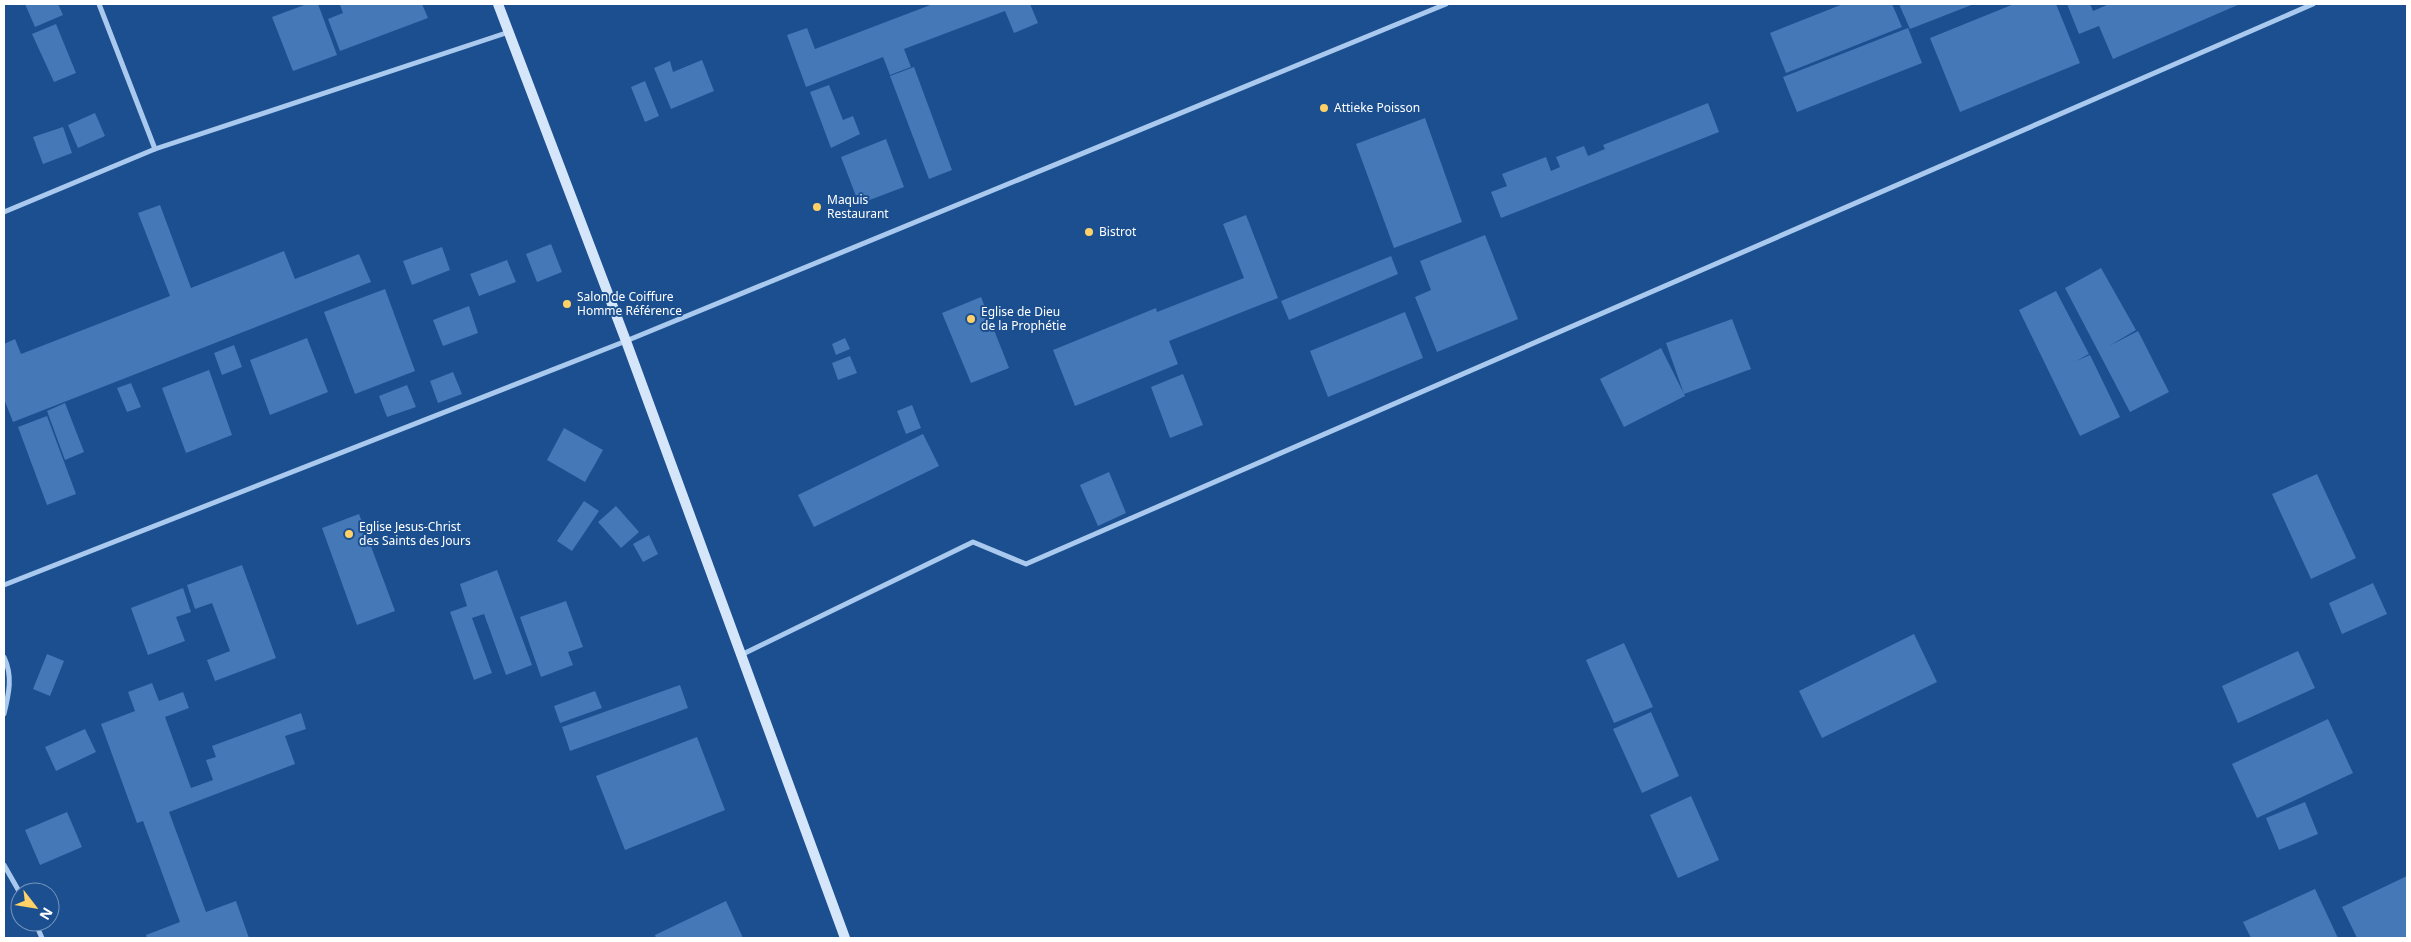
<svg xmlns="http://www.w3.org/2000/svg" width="2411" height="942" viewBox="0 0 2411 942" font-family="'Noto Sans',sans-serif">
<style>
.building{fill:#4478b7}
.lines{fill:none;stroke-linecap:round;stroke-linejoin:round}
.street{stroke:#a9c9ee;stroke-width:5}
.secondary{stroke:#d6e6fa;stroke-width:10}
.poi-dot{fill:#ffd166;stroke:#1b4f8f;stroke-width:2}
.labels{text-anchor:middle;stroke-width:4;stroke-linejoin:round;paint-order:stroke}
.poi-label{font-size:12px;fill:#fff;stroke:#1b4f8f;text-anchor:start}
</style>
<rect width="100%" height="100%" fill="#1b4f8f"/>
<g class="building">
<polygon points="25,4 58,4 63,15 35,27"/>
<polygon points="307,4 318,4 337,55 293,71 272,17"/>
<polygon points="422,4 428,18 340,51 328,19 343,13 340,5 343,4"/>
<polygon points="933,4 1030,4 1038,23 1014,33 1005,11 904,49 911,67 890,75 883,57 806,87 787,35 807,28 815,49"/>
<polygon points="1843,4 1892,4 1902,27 1786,73 1770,33"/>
<polygon points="1899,4 1974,4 1910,29"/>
<polygon points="2014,4 2056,4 2080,63 1960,112 1930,38"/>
<polygon points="2067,4 2090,4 2093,11 2109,4 2240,4 2113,59 2099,26 2079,34"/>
<polygon points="56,24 76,73 54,82 32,34"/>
<polygon points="1908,28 1922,63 1797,112 1783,77"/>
<polygon points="702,60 714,91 671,109 654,68 670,61 673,72"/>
<polygon points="914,67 952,170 929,179 890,76"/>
<polygon points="645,81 659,116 645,122 631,87"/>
<polygon points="829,85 843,120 853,116 860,134 831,148 810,92"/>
<polygon points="1708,103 1719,132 1501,218 1491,192 1507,186 1502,174 1546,157 1551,171 1560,167 1556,157 1584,146 1588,156 1605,149 1603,145"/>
<polygon points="95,113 105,136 78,148 68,125"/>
<polygon points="1425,118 1462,222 1394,248 1356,144"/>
<polygon points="63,127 72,153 43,164 33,137"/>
<polygon points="886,139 904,187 859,204 841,157"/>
<polygon points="160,205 191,288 284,251 295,279 359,254 371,282 13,422 4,399 4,344 15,339 21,354 170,296 138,213"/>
<polygon points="1246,215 1278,298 1169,341 1178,364 1075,406 1053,350 1156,308 1157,312 1244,278 1223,224"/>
<polygon points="1485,235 1518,319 1437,352 1415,297 1431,290 1420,261"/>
<polygon points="551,244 562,272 537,282 526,254"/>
<polygon points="442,247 450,270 412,285 403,261"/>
<polygon points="1391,256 1398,274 1289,320 1281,301"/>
<polygon points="507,260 516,282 479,296 470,274"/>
<polygon points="2101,268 2136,330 2109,346 2138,331 2169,392 2130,412 2065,288"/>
<polygon points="385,289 415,371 355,394 324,312"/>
<polygon points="2056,291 2089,354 2076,361 2090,355 2120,417 2080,436 2019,310"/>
<polygon points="981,297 1009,368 971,383 942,313"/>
<polygon points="469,306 478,333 443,346 433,320"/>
<polygon points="1405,312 1423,358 1328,397 1310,351"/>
<polygon points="1732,319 1751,369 1684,394 1685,396 1624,427 1600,379 1661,348 1684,394 1666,343"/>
<polygon points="307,338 328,392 270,415 250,360"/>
<polygon points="845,338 850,349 836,355 832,344"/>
<polygon points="234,345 242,367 222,375 214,353"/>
<polygon points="850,356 857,373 838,380 832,363"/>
<polygon points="209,370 232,435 186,453 162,388"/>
<polygon points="453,372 462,394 438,403 430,381"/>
<polygon points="1183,374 1203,425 1170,438 1151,387"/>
<polygon points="131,383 141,407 127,412 117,388"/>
<polygon points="407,385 416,407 387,417 379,396"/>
<polygon points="65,403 84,452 65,460 47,411"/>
<polygon points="912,405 921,428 906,434 897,411"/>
<polygon points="47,416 76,494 47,505 18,427"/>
<polygon points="564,428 603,450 585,482 547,460"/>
<polygon points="923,434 939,466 814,527 798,495"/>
<polygon points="1109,472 1126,513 1098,526 1080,485"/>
<polygon points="2317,474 2356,558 2311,579 2272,494"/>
<polygon points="584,501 599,511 572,551 557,541"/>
<polygon points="616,506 639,532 621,548 598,522"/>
<polygon points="359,514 395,611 357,625 322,528"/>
<polygon points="649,535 658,554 643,562 633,544"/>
<polygon points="242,565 276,658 215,681 207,660 230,651 212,603 195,609 187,585"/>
<polygon points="497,570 532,665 506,675 484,614 472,618 492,673 474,680 450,612 467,606 460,584"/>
<polygon points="2373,583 2387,614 2342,634 2329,603"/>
<polygon points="183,588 191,612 176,617 185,641 148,655 131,608"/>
<polygon points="566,601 583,647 568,652 573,665 541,677 520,617"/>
<polygon points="1914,634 1937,682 1822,738 1799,691"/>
<polygon points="1624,643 1653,707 1614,723 1586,660"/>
<polygon points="2298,651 2315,688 2238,723 2222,686"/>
<polygon points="47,654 64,661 50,696 33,689"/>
<polygon points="152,683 159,701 183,692 189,708 165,717 191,788 213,780 206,760 216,757 212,746 301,713 306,729 285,736 295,764 169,812 206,912 236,901 249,938 147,938 146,935 180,922 143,821 137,823 101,724 135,711 128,692"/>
<polygon points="680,685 688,708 570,751 562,727"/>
<polygon points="595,691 602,708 560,723 554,706"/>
<polygon points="1651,712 1679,776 1642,793 1613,729"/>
<polygon points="2328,719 2353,773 2257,818 2232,764"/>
<polygon points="85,729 96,752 56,771 45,747"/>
<polygon points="697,737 725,810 625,850 596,776"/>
<polygon points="1691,796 1719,860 1678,878 1650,815"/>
<polygon points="2305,802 2318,834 2279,850 2266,818"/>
<polygon points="67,812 82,847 40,865 25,830"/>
<polygon points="2407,876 2407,938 2357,938 2342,907"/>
<polygon points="2315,889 2338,938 2251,938 2243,922"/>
<polygon points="726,901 743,938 656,938 655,935"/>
</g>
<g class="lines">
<g class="street">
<polyline points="99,4 155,149"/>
<polyline points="4,212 155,149 509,32"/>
<polyline points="4,585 626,341 1446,4"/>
<polyline points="741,655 973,542 1026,564 2313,4"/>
<path d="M 4,657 C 13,676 9,693 4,714"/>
<polyline points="4,865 20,893"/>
<polyline points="35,922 42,938"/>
</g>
<polyline class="secondary" points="498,4 626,341 845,938"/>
</g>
<g class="poi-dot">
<circle cx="1324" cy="108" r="5"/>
<circle cx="817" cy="207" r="5"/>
<circle cx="1089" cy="232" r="5"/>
<circle cx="567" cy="304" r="5"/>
<circle cx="971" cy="319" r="5"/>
<circle cx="349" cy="534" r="5"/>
</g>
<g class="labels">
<g class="poi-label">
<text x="1334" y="112">Attieke Poisson</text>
<text x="827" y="204">Maquis<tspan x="827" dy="14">Restaurant</tspan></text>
<text x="1099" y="236">Bistrot</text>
<text x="577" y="301">Salon de Coiffure<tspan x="577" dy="14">Homme Référence</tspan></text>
<text x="981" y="316">Eglise de Dieu<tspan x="981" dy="14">de la Prophétie</tspan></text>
<text x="359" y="531">Eglise Jesus-Christ<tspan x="359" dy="14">des Saints des Jours</tspan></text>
</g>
</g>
<rect width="2411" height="942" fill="none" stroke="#ffffff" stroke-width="10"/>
<g transform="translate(35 907) rotate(121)"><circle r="24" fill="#1b4f8f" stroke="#7695bc"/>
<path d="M0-4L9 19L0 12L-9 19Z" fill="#ffd166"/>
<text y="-8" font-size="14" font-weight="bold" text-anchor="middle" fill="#ffffff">N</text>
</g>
</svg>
